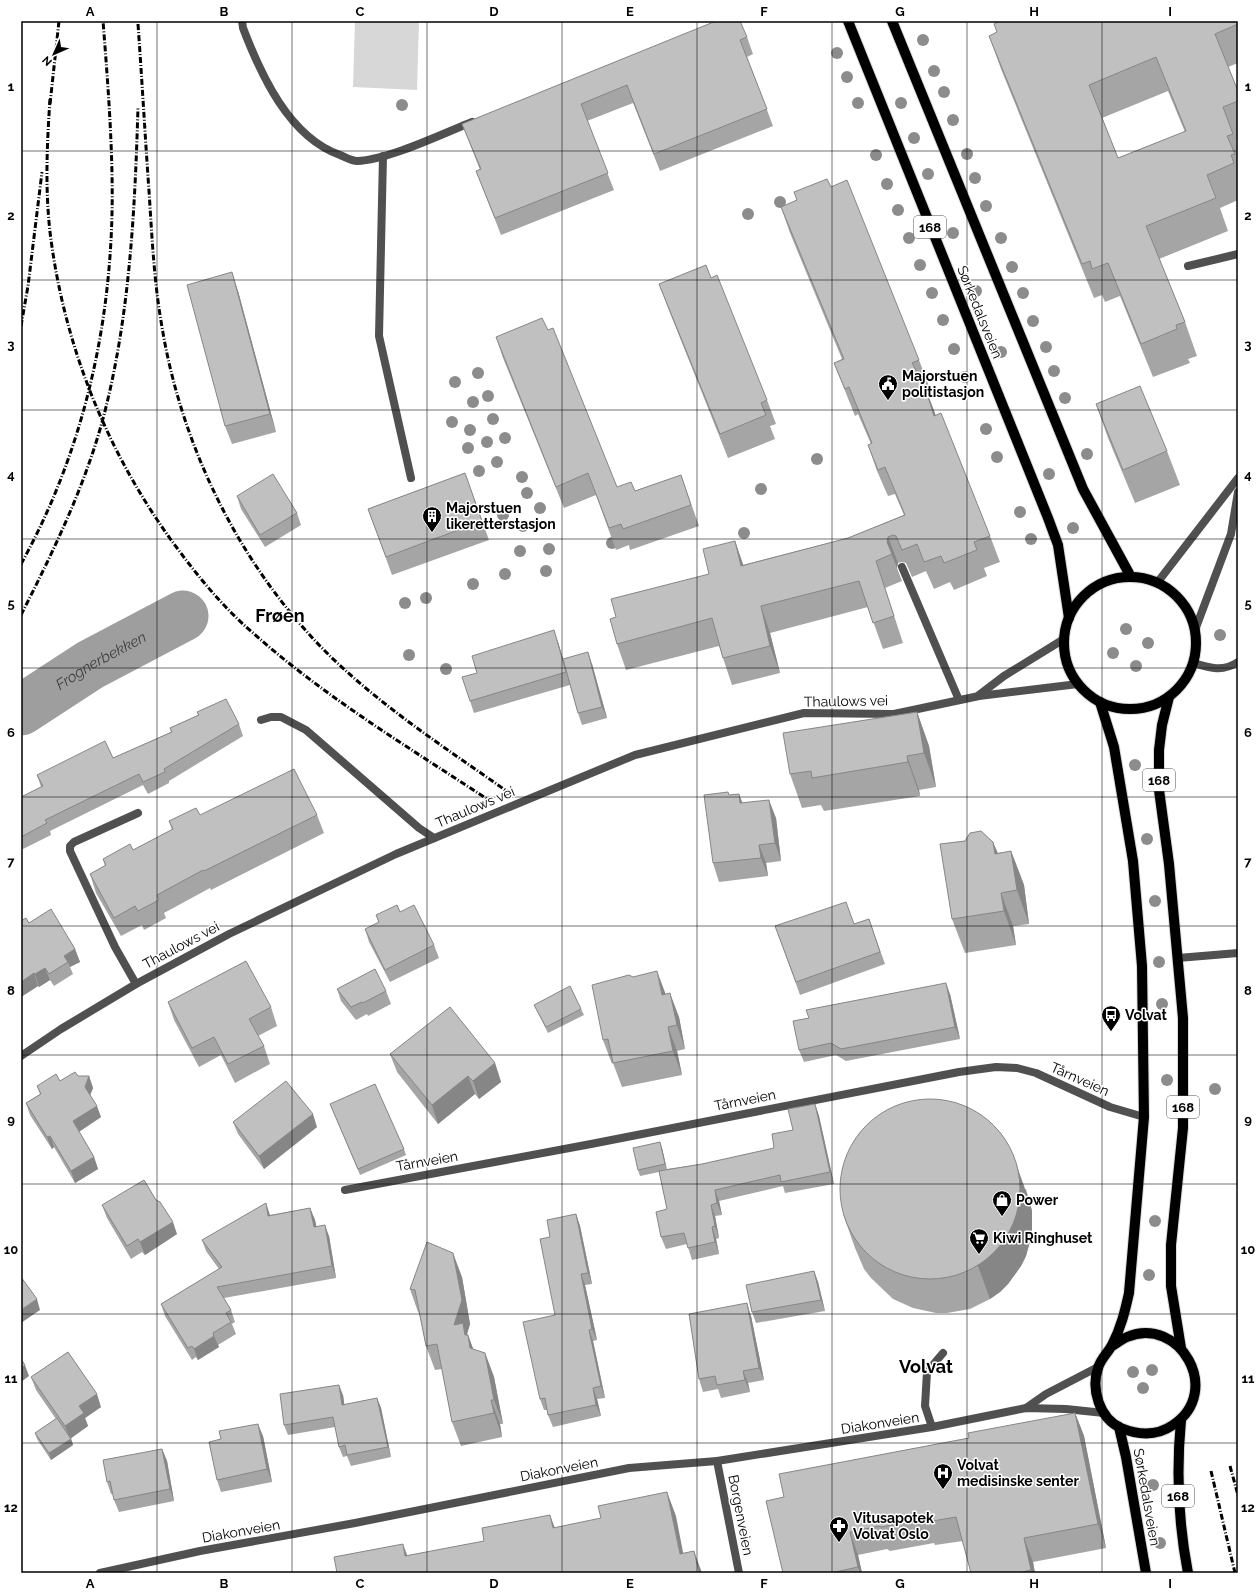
<svg xmlns="http://www.w3.org/2000/svg" width="1259" height="1594" viewBox="0 0 1259 1594" font-family="Raleway,sans-serif">
<style>
.park{fill:#d7d7d7}
.lines{fill:none;stroke-linecap:round;stroke-linejoin:round}
.river{stroke:#9e9e9e;stroke-width:51}
.primary-casing{stroke:#dbdbdb;stroke-width:12}
.service{stroke:#505050;stroke-width:8}
.minor{stroke:#505050;stroke-width:8}
.tertiary{stroke:#505050;stroke-width:8}
.primary{stroke:#000;stroke-width:10}
.rail{stroke:#000;stroke-width:3;stroke-dasharray:6 2 1 2;stroke-linecap:butt}
.tree{fill:#8c8c8c}
.wall{fill:#a5a5a5;fill-rule:evenodd}
.shaded-wall{fill:#868686}
.building{fill:#c0c0c0;stroke:#868686;fill-rule:evenodd}
.grid{fill:none;stroke:#000;stroke-width:1;stroke-opacity:0.55}
.labels{text-anchor:middle;stroke-width:3;stroke-linejoin:round;paint-order:stroke}
.shield{fill:#fff;stroke:#4c4c4c;stroke-width:1}
.shield-label{font-size:13px;font-weight:bold;fill:#000}
.street-label{font-size:14px;fill:#000;stroke:#fff}
.poi-label{font-size:14px;font-weight:bold;fill:#000;stroke:#fff;text-anchor:start}
.water-label{font-size:15px;font-style:italic;fill:#3f3f3f;stroke:#fff}
.district-label{font-size:18px;font-weight:bold;fill:#000;stroke:#fff}
.neatline{fill:none;stroke:#000;stroke-width:1.5}
.grid-label{font-size:13px;text-anchor:middle;font-weight:bold;fill:#000}
</style>
<rect width="100%" height="100%" fill="#fff"/>
<polygon class="park" points="355,21 419,21 417,90 353,87"/>
<g class="lines">
<path class="river" id="s1" d="M 21,710 L 90,665 L 183,616"/>
<g class="primary-casing">
<g id="primary">
<polyline points="848,21 1048,518 1058,545 1069,618"/>
<polyline points="892,21 1083,489 1131,577"/>
<circle cx="1130" cy="643" r="66"/>
<polyline points="1169,697 1162,725 1159,750 1159,790 1169,864 1183,1018 1183,1128 1171,1245 1171,1286 1181,1348"/>
<path d="M 1100,702 L 1114,747 L 1133,861 L 1142,966 L 1144,1117 L 1129,1293 C 1125,1311 1121,1328 1112,1345 C 1108,1353 1101,1358 1098,1368 C 1091,1389 1099,1418 1121,1428 C 1138,1435 1157,1436 1173,1425 C 1224,1391 1179,1315 1127,1337 C 1122,1339 1117,1343 1112,1346"/>
<path d="M 1181,1420 C 1176,1473 1178,1521 1188,1573"/>
<polyline points="1119,1427 1126,1457 1146,1573"/>
</g>
</g>
<g class="service">
<path d="M 242,21 L 243,28 C 261,75 289,137 340,155 C 345,157 352,161 357,161 C 388,160 442,134 472,122"/>
<polyline points="383,156 379,336 411,478"/>
<polyline points="1188,266 1238,254"/>
<polyline points="902,567 959,700"/>
<polyline points="261,720 271,717 281,717 306,730 419,828 434,838"/>
<polyline points="136,984 115,947 70,851 70,846 74,842 138,813"/>
<polyline points="932,1427 925,1406 927,1372 943,1353"/>
</g>
<g class="minor">
<path d="M 1193,663 C 1210,668 1223,672 1238,662"/>
<polyline points="979,695 1004,676 1064,639"/>
<polyline points="1178,958 1238,953"/>
<polyline points="21,1056 61,1029 136,984 229,934 396,854 635,755 804,713 894,714 979,696 1078,684"/>
<polyline points="345,1190 591,1144 959,1072 996,1067 1017,1068 1036,1073 1110,1107 1144,1117"/>
<polyline points="1026,1408 1046,1394 1098,1367"/>
<polyline points="717,1461 739,1573"/>
<polyline points="100,1573 200,1551 355,1523 629,1468 717,1461 932,1427 1026,1408 1066,1409 1104,1413"/>
</g>
<g class="tertiary">
<polyline points="1157,583 1238,478"/>
<polyline points="1195,630 1231,534 1238,492"/>
</g>
<use href="#primary" class="primary"/>
<g class="rail">
<path d="M 138,24 C 142,80 145,135 149,191 C 152,237 154,282 162,327 C 182,449 242,570 331,657 C 385,709 447,749 508,792"/>
<path d="M 50,99 C 47,144 45,187 50,232 C 64,347 108,455 177,548 C 200,579 224,608 253,633 C 325,697 408,747 487,799"/>
<polyline points="50,104 59,21"/>
<polyline points="21,326 28,286 42,172"/>
<path d="M 21,564 C 87,445 115,310 112,175 C 111,123 107,72 103,21"/>
<path d="M 21,615 C 54,550 87,482 105,411 C 130,312 135,208 138,107"/>
<polyline points="1230,1466 1238,1495"/>
<polyline points="1211,1471 1235,1573"/>
</g>
</g>
<g class="tree">
<circle cx="923" cy="40" r="6"/>
<circle cx="837" cy="53" r="6"/>
<circle cx="934" cy="71" r="6"/>
<circle cx="847" cy="77" r="6"/>
<circle cx="944" cy="92" r="6"/>
<circle cx="858" cy="103" r="6"/>
<circle cx="901" cy="103" r="6"/>
<circle cx="402" cy="105" r="6"/>
<circle cx="953" cy="120" r="6"/>
<circle cx="914" cy="138" r="6"/>
<circle cx="967" cy="154" r="6"/>
<circle cx="876" cy="155" r="6"/>
<circle cx="928" cy="174" r="6"/>
<circle cx="975" cy="178" r="6"/>
<circle cx="887" cy="184" r="6"/>
<circle cx="780" cy="202" r="6"/>
<circle cx="986" cy="206" r="6"/>
<circle cx="898" cy="210" r="6"/>
<circle cx="748" cy="214" r="6"/>
<circle cx="953" cy="233" r="6"/>
<circle cx="909" cy="238" r="6"/>
<circle cx="1001" cy="238" r="6"/>
<circle cx="920" cy="265" r="6"/>
<circle cx="1012" cy="267" r="6"/>
<circle cx="976" cy="291" r="6"/>
<circle cx="932" cy="293" r="6"/>
<circle cx="1023" cy="293" r="6"/>
<circle cx="943" cy="320" r="6"/>
<circle cx="1033" cy="321" r="6"/>
<circle cx="1046" cy="347" r="6"/>
<circle cx="954" cy="349" r="6"/>
<circle cx="1001" cy="352" r="6"/>
<circle cx="1054" cy="371" r="6"/>
<circle cx="478" cy="373" r="6"/>
<circle cx="965" cy="377" r="6"/>
<circle cx="455" cy="382" r="6"/>
<circle cx="488" cy="396" r="6"/>
<circle cx="1065" cy="398" r="6"/>
<circle cx="473" cy="402" r="6"/>
<circle cx="493" cy="419" r="6"/>
<circle cx="452" cy="422" r="6"/>
<circle cx="986" cy="429" r="6"/>
<circle cx="470" cy="430" r="6"/>
<circle cx="505" cy="438" r="6"/>
<circle cx="487" cy="442" r="6"/>
<circle cx="468" cy="448" r="6"/>
<circle cx="1087" cy="454" r="6"/>
<circle cx="997" cy="457" r="6"/>
<circle cx="817" cy="459" r="6"/>
<circle cx="497" cy="462" r="6"/>
<circle cx="479" cy="471" r="6"/>
<circle cx="1049" cy="474" r="6"/>
<circle cx="522" cy="477" r="6"/>
<circle cx="761" cy="489" r="6"/>
<circle cx="527" cy="493" r="6"/>
<circle cx="540" cy="508" r="6"/>
<circle cx="1020" cy="512" r="6"/>
<circle cx="503" cy="515" r="6"/>
<circle cx="523" cy="526" r="6"/>
<circle cx="1073" cy="528" r="6"/>
<circle cx="744" cy="533" r="6"/>
<circle cx="1031" cy="539" r="6"/>
<circle cx="612" cy="543" r="6"/>
<circle cx="549" cy="549" r="6"/>
<circle cx="520" cy="551" r="6"/>
<circle cx="546" cy="571" r="6"/>
<circle cx="505" cy="574" r="6"/>
<circle cx="473" cy="584" r="6"/>
<circle cx="426" cy="598" r="6"/>
<circle cx="405" cy="603" r="6"/>
<circle cx="1126" cy="629" r="6"/>
<circle cx="1220" cy="635" r="6"/>
<circle cx="1148" cy="643" r="6"/>
<circle cx="1113" cy="653" r="6"/>
<circle cx="409" cy="655" r="6"/>
<circle cx="1136" cy="666" r="6"/>
<circle cx="446" cy="669" r="6"/>
<circle cx="1135" cy="765" r="6"/>
<circle cx="1147" cy="839" r="6"/>
<circle cx="1155" cy="901" r="6"/>
<circle cx="1159" cy="962" r="6"/>
<circle cx="1162" cy="1004" r="6"/>
<circle cx="1167" cy="1080" r="6"/>
<circle cx="1215" cy="1089" r="6"/>
<circle cx="1155" cy="1221" r="6"/>
<circle cx="1149" cy="1275" r="6"/>
<circle cx="1152" cy="1370" r="6"/>
<circle cx="1133" cy="1372" r="6"/>
<circle cx="1143" cy="1388" r="6"/>
<circle cx="1153" cy="1485" r="6"/>
<circle cx="1160" cy="1543" r="6"/>
</g>
<g class="wall">
<path d="M 1238,21 L 1238,63 L 1228,67 L 1238,91 L 1238,140 L 1236,141 L 1238,147 L 1238,200 L 1220,208 L 1228,231 L 1159,259 L 1185,322 L 1197,356 L 1188,359 L 1190,363 L 1153,377 L 1120,296 L 1105,302 L 1102,295 L 1094,298 L 1001,69 L 989,36 L 997,33 ZM 1168,91 L 1185,132 L 1118,158 L 1102,118 Z"/>
<polygon points="747,37 753,54 747,57 773,126 660,171 633,103 587,121 614,190 501,235 476,171 480,170 462,124"/>
<polygon points="831,187 919,360 929,386 925,387 935,415 990,536 1000,562 984,568 987,576 954,590 950,582 934,589 926,571 912,577 906,563 902,562 898,563 897,568 902,581 885,588 903,643 883,649 868,607 770,633 780,673 732,685 719,646 626,670 617,644 616,617 709,574 735,541 743,565 848,538 904,515 895,494 888,496 877,471 868,445 871,444 858,414 855,416 834,363 842,359 790,233 781,207 797,200 794,192"/>
<polygon points="711,278 767,400 776,424 770,426 775,439 728,458 668,308 659,284"/>
<polygon points="238,291 276,432 232,444 225,426"/>
<polygon points="548,330 617,487 635,491 681,475 699,526 630,550 629,545 616,550 596,495 564,508 503,358 496,337"/>
<polygon points="1096,404 1167,451 1180,485 1135,503 1108,438"/>
<polygon points="465,473 489,540 392,575 368,509"/>
<polygon points="237,496 297,513 301,525 265,547 241,509"/>
<polygon points="558,642 563,659 592,664 607,718 582,725 578,713 570,685 474,713 470,701 477,673"/>
<polygon points="197,712 239,724 243,736 169,781 169,783 148,794 143,785 50,831 51,835 23,849 21,844 21,797 41,787 37,775 113,758 171,732 170,728 198,715"/>
<polygon points="917,712 929,746 936,787 919,790 920,796 824,811 821,805 802,808 790,774"/>
<polygon points="739,794 742,803 776,818 781,861 766,863 768,876 719,882 713,863 729,795"/>
<polygon points="200,815 317,815 324,833 211,890 210,888 164,913 166,918 144,930 142,925 121,936 96,893 90,874 105,866 103,859 133,850 172,830 169,821"/>
<polygon points="993,842 998,853 1011,851 1024,885 1029,924 1013,926 1016,945 965,953 952,919"/>
<polygon points="400,912 434,945 439,958 390,982 369,942 365,929 379,923 376,915"/>
<polygon points="869,919 885,964 800,995 775,926 854,924"/>
<polygon points="29,923 75,949 80,962 70,967 73,974 54,986 50,980 39,987 38,986 21,997"/>
<polygon points="337,989 386,991 391,1004 368,1016 367,1014 356,1020 341,1001"/>
<polygon points="666,994 679,1017 685,1049 677,1051 682,1075 622,1087 613,1063 612,1064 603,1040"/>
<polygon points="950,994 960,1039 846,1061 836,1055 804,1062 799,1050"/>
<polygon points="168,1002 271,1007 277,1026 258,1036 264,1046 270,1064 235,1083 221,1055 199,1067 174,1020"/>
<polygon points="534,1005 581,1009 584,1015 548,1033"/>
<polygon points="390,1054 495,1063 501,1082 479,1099 475,1094 438,1124 397,1072"/>
<polygon points="78,1076 89,1076 93,1088 90,1095 101,1117 79,1132 94,1157 98,1169 75,1183 54,1147 52,1149 30,1115 26,1103 40,1094 37,1086 60,1081"/>
<polygon points="330,1104 404,1149 406,1155 360,1175"/>
<polygon points="815,1104 819,1116 834,1184 785,1193 783,1186 719,1201 722,1215 715,1216 719,1238 716,1239 719,1254 692,1260 687,1244 666,1249 661,1237 667,1209 659,1172 640,1176 638,1170 662,1148 667,1169 702,1164 774,1148 793,1130"/>
<polygon points="233,1122 317,1127 264,1169 238,1134"/>
<polygon points="1026,1189 1032,1211 1032,1234 1026,1256 1021,1266 1008,1284 1000,1292 990,1299 970,1309 947,1313 936,1313 913,1308 893,1299 871,1278 864,1269 855,1248 843,1214"/>
<polygon points="102,1205 177,1234 145,1255 142,1252 131,1259 107,1218"/>
<polygon points="310,1208 315,1220 316,1226 329,1236 336,1278 224,1298 231,1310 235,1322 232,1324 236,1334 218,1345 219,1347 198,1360 196,1357 192,1360 165,1316 161,1304 219,1269 206,1251 202,1240 270,1215"/>
<polygon points="576,1214 580,1226 592,1284 585,1285 597,1340 593,1341 605,1398 597,1399 601,1416 553,1427 548,1415 547,1410 544,1410 540,1399 555,1315 550,1237"/>
<polygon points="814,1271 818,1282 825,1311 756,1323 752,1312"/>
<polygon points="462,1277 470,1324 467,1334 468,1335 473,1349 485,1353 494,1377 503,1424 500,1424 502,1437 461,1446 452,1422 442,1369 435,1370 426,1346 419,1313 418,1312 410,1289"/>
<polygon points="751,1316 764,1380 748,1383 750,1392 721,1398 718,1389 703,1392 699,1379"/>
<polygon points="31,1377 101,1407 85,1418 88,1426 71,1438 73,1445 51,1460 37,1439 35,1433 56,1419 36,1390"/>
<polygon points="343,1395 344,1405 377,1398 381,1408 391,1457 351,1466 347,1456 343,1457 339,1447 335,1427 288,1435 284,1425"/>
<polygon points="1075,1413 1084,1436 1106,1548 1033,1562 1035,1573 971,1573 963,1541 935,1545 934,1543 890,1551 887,1549 858,1555 862,1573 783,1573 784,1497 969,1438"/>
<polygon points="263,1436 272,1482 221,1492 217,1480"/>
<polygon points="162,1449 167,1461 174,1501 119,1512 114,1500 113,1494 111,1494 107,1482"/>
</g>
<g class="shaded-wall">
<polygon points="232,272 238,291 276,432 270,414"/>
<polygon points="925,387 935,413 943,442 934,416"/>
<polygon points="888,537 898,563 897,568 887,542"/>
<polygon points="735,541 744,567 741,566"/>
<polygon points="761,606 770,633 780,673 770,646"/>
<polygon points="554,630 558,642 571,685 566,672"/>
<polygon points="588,652 592,664 607,718 602,707"/>
<polygon points="917,712 929,746 936,787 924,753"/>
<polygon points="907,756 919,790 920,796 908,762"/>
<polygon points="739,794 746,812 740,803"/>
<polygon points="769,800 776,818 781,861 775,843"/>
<polygon points="993,842 1006,875 995,854"/>
<polygon points="759,845 766,863 768,876 761,858"/>
<polygon points="1011,851 1024,885 1029,924 1017,890"/>
<polygon points="1001,893 1013,926 1016,945 1004,911"/>
<polygon points="75,949 80,962 70,967 68,962 64,956"/>
<polygon points="45,968 50,980 39,987 35,974"/>
<polygon points="657,971 666,995 662,995"/>
<polygon points="34,973 38,986 21,997 21,982"/>
<polygon points="946,983 950,994 960,1039 955,1027"/>
<polygon points="670,993 679,1017 685,1049 677,1025"/>
<polygon points="668,1027 677,1051 682,1075 673,1051"/>
<polygon points="495,1063 501,1082 479,1099 473,1081"/>
<polygon points="89,1076 93,1088 89,1098 85,1087"/>
<polygon points="468,1076 475,1094 438,1124 432,1105"/>
<polygon points="815,1104 819,1116 834,1184 830,1172"/>
<polygon points="97,1106 101,1117 77,1133 73,1121"/>
<polygon points="313,1114 317,1127 264,1169 259,1156"/>
<polygon points="50,1136 54,1147 52,1149 47,1137"/>
<polygon points="660,1142 662,1148 667,1171 665,1164"/>
<polygon points="1013,1155 1029,1200 1032,1211 1032,1234 1026,1256 1021,1266 1008,1284 1000,1292 990,1299 978,1266"/>
<polygon points="94,1157 98,1169 75,1183 71,1171"/>
<polygon points="715,1190 719,1201 722,1215 717,1203"/>
<polygon points="266,1203 270,1215 272,1227 268,1216"/>
<polygon points="711,1205 715,1216 719,1238 715,1226"/>
<polygon points="310,1208 315,1220 319,1238 314,1227"/>
<polygon points="576,1214 580,1226 592,1284 588,1273"/>
<polygon points="173,1222 177,1234 145,1255 140,1242"/>
<polygon points="325,1225 329,1236 336,1278 332,1266"/>
<polygon points="712,1227 716,1239 719,1254 715,1242"/>
<polygon points="453,1253 462,1277 470,1324 467,1334 468,1338 468,1335 477,1359 454,1325"/>
<polygon points="814,1271 818,1282 825,1311 821,1300"/>
<polygon points="581,1274 585,1285 597,1340 592,1329"/>
<polygon points="37,1299 40,1310 21,1323 21,1310"/>
<polygon points="747,1303 751,1316 764,1380 759,1368"/>
<polygon points="589,1330 593,1341 605,1398 601,1386"/>
<polygon points="214,1336 219,1347 198,1360 194,1349"/>
<polygon points="485,1353 494,1377 503,1424 494,1400"/>
<polygon points="25,1365 29,1376 21,1382 21,1368"/>
<polygon points="743,1371 748,1383 750,1392 745,1380"/>
<polygon points="339,1385 343,1395 346,1415 342,1405"/>
<polygon points="593,1388 597,1399 601,1416 596,1405"/>
<polygon points="97,1394 101,1407 85,1418 88,1426 70,1439 65,1426 79,1406"/>
<polygon points="377,1398 381,1408 391,1457 388,1447"/>
<polygon points="491,1400 500,1424 502,1437 494,1413"/>
<polygon points="1075,1413 1084,1436 1106,1548 1098,1524"/>
<polygon points="258,1424 263,1436 272,1482 267,1469"/>
<polygon points="71,1439 73,1445 51,1460 49,1453"/>
<polygon points="162,1449 167,1461 174,1501 170,1489"/>
<polygon points="667,1492 676,1516 687,1573 680,1554"/>
<polygon points="550,1515 559,1539 553,1528"/>
<polygon points="850,1532 858,1555 862,1573 860,1573 858,1567"/>
<polygon points="1024,1538 1033,1562 1035,1573 1032,1573 1031,1570"/>
<polygon points="403,1544 412,1568 405,1556"/>
<polygon points="694,1551 702,1573 699,1573"/>
</g>
<g class="building">
<polygon points="716,21 740,21 747,37 740,40 767,109 654,154 627,85 581,104 608,173 495,218 476,171 481,169 462,124"/>
<path d="M 1000,21 L 1238,21 L 1238,24 L 1215,34 L 1238,91 L 1238,101 L 1223,107 L 1233,134 L 1227,136 L 1235,154 L 1231,155 L 1234,163 L 1207,175 L 1216,198 L 1146,226 L 1185,322 L 1176,325 L 1177,329 L 1141,344 L 1108,263 L 1092,269 L 1090,261 L 1082,264 L 989,36 L 997,32 L 994,24 ZM 1156,57 L 1186,131 L 1118,158 L 1089,85 Z"/>
<polygon points="827,179 831,187 847,180 919,360 912,363 925,387 934,416 941,413 990,536 974,542 977,550 944,563 941,556 924,562 917,544 902,550 896,536 893,535 888,537 887,542 892,554 876,561 894,616 873,623 859,581 761,606 770,646 723,658 712,618 617,644 610,619 616,617 611,599 709,574 703,549 735,541 741,566 848,538 905,515 885,467 878,470 868,445 872,443 849,387 845,389 834,363 844,359 781,207 797,200 794,192"/>
<polygon points="706,265 711,278 717,275 767,400 761,403 766,415 720,434 659,284"/>
<polygon points="232,272 270,414 225,426 187,285"/>
<polygon points="542,318 548,330 553,328 617,487 631,482 635,491 681,475 691,505 623,529 621,524 609,528 588,473 556,487 496,337"/>
<polygon points="1140,386 1167,451 1123,470 1096,404"/>
<polygon points="465,473 482,521 386,557 368,509"/>
<polygon points="273,474 297,513 260,535 237,496"/>
<polygon points="554,630 566,672 470,701 462,677 477,673 472,656"/>
<polygon points="588,652 602,707 578,713 563,659"/>
<polygon points="226,699 239,724 164,769 165,772 143,782 139,774 45,820 47,823 21,837 21,797 43,786 37,775 105,741 113,758 172,732 170,728 199,715 197,712"/>
<polygon points="917,712 924,753 907,756 908,762 812,778 811,771 790,774 783,733"/>
<polygon points="294,769 317,815 204,871 203,870 157,895 159,900 138,911 135,906 114,918 90,874 106,865 103,859 130,844 133,850 173,829 169,821 196,808 200,815"/>
<polygon points="728,792 729,795 739,794 740,803 769,800 775,843 759,845 761,858 713,863 704,795"/>
<polygon points="981,831 993,842 995,854 1011,851 1017,890 1001,893 1004,911 952,919 940,844 965,841 970,833"/>
<polygon points="846,902 854,924 869,919 880,952 796,982 775,926"/>
<polygon points="397,905 400,912 414,905 434,945 385,970 365,929 379,922 376,915"/>
<polygon points="51,909 75,949 64,956 68,962 49,974 45,968 35,974 34,973 21,982 21,921 26,918 29,923"/>
<polygon points="246,961 271,1007 249,1019 264,1046 228,1064 214,1037 192,1048 168,1002"/>
<polygon points="375,969 386,991 363,1003 362,1002 351,1007 337,989"/>
<polygon points="657,971 662,995 670,993 677,1025 668,1027 673,1051 613,1063 608,1039 603,1040 592,985 629,975 633,977"/>
<polygon points="946,983 955,1027 841,1049 831,1043 799,1050 793,1021 809,1018 806,1010"/>
<polygon points="570,986 581,1009 546,1027 534,1005"/>
<polygon points="450,1007 495,1063 473,1081 468,1076 432,1105 390,1054"/>
<polygon points="75,1072 78,1076 89,1076 85,1087 97,1106 73,1121 94,1157 71,1171 50,1136 47,1137 26,1103 41,1094 37,1086 56,1074 60,1081"/>
<polygon points="286,1081 313,1114 259,1156 233,1122"/>
<polygon points="375,1084 404,1149 358,1169 330,1104"/>
<circle cx="930" cy="1189" r="90"/>
<polygon points="815,1104 830,1172 781,1182 780,1175 715,1190 717,1203 711,1205 715,1226 712,1227 715,1242 688,1248 684,1233 661,1237 656,1212 667,1209 659,1171 702,1164 774,1148 772,1134 793,1130 788,1109"/>
<polygon points="660,1142 665,1164 638,1170 633,1148"/>
<polygon points="144,1180 156,1200 160,1202 173,1222 140,1242 138,1239 127,1246 102,1205"/>
<polygon points="266,1203 268,1216 310,1208 314,1227 325,1225 332,1266 217,1287 231,1310 226,1313 231,1322 213,1333 214,1336 194,1349 192,1346 188,1348 161,1304 222,1267 202,1240"/>
<polygon points="576,1214 588,1273 581,1274 592,1329 589,1330 601,1386 593,1388 596,1405 548,1415 545,1398 540,1399 523,1322 555,1315 540,1239 550,1237 547,1220"/>
<polygon points="427,1242 453,1253 462,1300 454,1325 463,1323 465,1335 468,1335 470,1348 485,1353 494,1400 491,1400 494,1413 452,1422 437,1344 426,1346 415,1290 410,1289"/>
<polygon points="814,1271 821,1300 752,1312 746,1285"/>
<polygon points="21,1277 37,1299 21,1310"/>
<polygon points="747,1303 759,1368 743,1371 745,1380 717,1385 715,1376 699,1379 689,1314"/>
<polygon points="68,1352 97,1394 79,1406 84,1413 65,1426 31,1377"/>
<polygon points="21,1359 25,1365 21,1368"/>
<polygon points="339,1385 342,1405 377,1398 388,1447 347,1455 345,1445 339,1447 333,1417 284,1425 280,1394"/>
<polygon points="1075,1413 1098,1524 1024,1538 1031,1570 1018,1573 971,1573 956,1517 927,1522 926,1519 881,1527 879,1526 850,1532 858,1567 831,1573 783,1573 766,1501 784,1497 779,1474 969,1438 968,1433"/>
<polygon points="57,1418 71,1439 49,1453 35,1433"/>
<polygon points="258,1424 267,1469 217,1480 209,1442 221,1439 219,1431"/>
<polygon points="162,1449 170,1489 114,1500 110,1481 107,1482 103,1460"/>
<polygon points="667,1492 680,1554 694,1551 699,1573 337,1573 334,1557 403,1544 405,1556 484,1541 482,1528 550,1515 553,1528 601,1518 598,1506"/>
</g>
<path class="grid" d="M 157,21 L 157,1573M 292,21 L 292,1573M 427,21 L 427,1573M 562,21 L 562,1573M 697,21 L 697,1573M 832,21 L 832,1573M 967,21 L 967,1573M 1102,21 L 1102,1573M 21,151 L 1238,151M 21,280 L 1238,280M 21,410 L 1238,410M 21,539 L 1238,539M 21,668 L 1238,668M 21,797 L 1238,797M 21,926 L 1238,926M 21,1055 L 1238,1055M 21,1184 L 1238,1184M 21,1314 L 1238,1314M 21,1443 L 1238,1443"/>
<defs>
<g id="civic-pin" transform="scale(1)"><path d="M0 17L-7.5 6A9.5 9.5 0 1 1 7.5 6Z" fill="#000" stroke="#fff"/><path d="M-.6-6.5H3V-4.5H.6V-3L4-1V1h2V6H-6V1h2V-1L-.6-3ZM-1.2 2.5V6h2.4V2.5Z" fill="#fff"/></g>
<g id="building-pin" transform="scale(1)"><path d="M0 17L-7.5 6A9.5 9.5 0 1 1 7.5 6Z" fill="#000" stroke="#fff"/><path d="M-4-6H4V6H1V3H-1V6H-4ZM-2.5-4.3h1.7v1.8h-1.7ZM.8-4.3h1.7v1.8H.8ZM-2.5-1h1.7V.8h-1.7ZM.8-1h1.7V.8H.8Z" fill="#fff"/></g>
<g id="bus-pin" transform="scale(1)"><path d="M0 17L-7.5 6A9.5 9.5 0 1 1 7.5 6Z" fill="#000" stroke="#fff"/><path d="M-5-6H5V4H4V6H2V4H-2V6H-4V4H-5ZM-3.5-4V0h7V-4ZM-3.5 1.2v1.5H-2V1.2ZM2 1.2v1.5H3.5V1.2Z" fill="#fff"/></g>
<g id="shop-pin" transform="scale(1)"><path d="M0 17L-7.5 6A9.5 9.5 0 1 1 7.5 6Z" fill="#000" stroke="#fff"/><path d="M-5-2.5h2.3a2.7 3.5 0 0 1 5.4 0H5L5.5 6h-11ZM-1.5-2.5h3a1.5 2.3 0 0 0-3 0Z" fill="#fff"/></g>
<g id="supermarket-pin" transform="scale(1)"><path d="M0 17L-7.5 6A9.5 9.5 0 1 1 7.5 6Z" fill="#000" stroke="#fff"/><path d="M-6-5.5h2.5l.6 2H6L4.5 2H-2.5L-4.4-4H-6ZM-1.5 3.2a1.3 1.3 0 1 0 .1 0ZM3 3.2a1.3 1.3 0 1 0 .1 0Z" fill="#fff"/></g>
<g id="hospital-pin" transform="scale(1)"><path d="M0 17L-7.5 6A9.5 9.5 0 1 1 7.5 6Z" fill="#000" stroke="#fff"/><path d="M-5-5h3v3.5h4V-5h3V5h-3V1.5h-4V5h-3Z" fill="#fff"/></g>
<g id="pharmacy-pin" transform="scale(1)"><path d="M0 17L-7.5 6A9.5 9.5 0 1 1 7.5 6Z" fill="#000" stroke="#fff"/><path d="M-2-6h4v4h4v4h-4v4h-4v-4h-4v-4h4Z" fill="#fff"/></g>
</defs>
<g fill-rule="evenodd">
<use href="#civic-pin" x="888" y="384"/>
<use href="#building-pin" x="432" y="516"/>
<use href="#bus-pin" x="1111" y="1015"/>
<use href="#shop-pin" x="1002" y="1200"/>
<use href="#supermarket-pin" x="979" y="1238"/>
<use href="#hospital-pin" x="943" y="1473"/>
<use href="#pharmacy-pin" x="839" y="1526"/>
</g>
<g class="labels">
<g class="shield">
<rect x="914" y="216" width="32" height="22" rx="3"/>
<rect x="1143" y="769" width="32" height="22" rx="3"/>
<rect x="1167" y="1096" width="32" height="22" rx="3"/>
<rect x="1162" y="1485" width="32" height="22" rx="3"/>
</g>
<g class="shield-label">
<text x="930" y="232">168</text>
<text x="1159" y="785">168</text>
<text x="1183" y="1112">168</text>
<text x="1178" y="1501">168</text>
</g>
<g class="street-label">
<text transform="translate(980 312) rotate(68)" y="5">Sørkedalsveien</text>
<text transform="translate(846 701) rotate(-1)" y="5">Thaulows vei</text>
<text transform="translate(475 807) rotate(-23)" y="5">Thaulows vei</text>
<text transform="translate(181 945) rotate(-28)" y="5">Thaulows vei</text>
<text transform="translate(1080 1079) rotate(24)" y="5">Tårnveien</text>
<text transform="translate(745 1100) rotate(-11)" y="5">Tårnveien</text>
<text transform="translate(427 1161) rotate(-10)" y="5">Tårnveien</text>
<text transform="translate(880 1423) rotate(-9)" y="5">Diakonveien</text>
<text transform="translate(559 1469) rotate(-11)" y="5">Diakonveien</text>
<text transform="translate(1147 1497) rotate(80)" y="5">Sørkedalsveien</text>
<text transform="translate(741 1515) rotate(79)" y="5">Borgenveien</text>
<text transform="translate(241 1531) rotate(-10)" y="5">Diakonveien</text>
</g>
<g class="poi-label">
<text x="902" y="381">Majorstuen<tspan x="902" dy="16">politistasjon</tspan></text>
<text x="446" y="513">Majorstuen<tspan x="446" dy="16">likeretterstasjon</tspan></text>
<text x="1125" y="1020">Volvat</text>
<text x="1016" y="1205">Power</text>
<text x="993" y="1243">Kiwi Ringhuset</text>
<text x="957" y="1470">Volvat<tspan x="957" dy="16">medisinske senter</tspan></text>
<text x="853" y="1523">Vitusapotek<tspan x="853" dy="16">Volvat Oslo</tspan></text>
</g>
<g class="water-label">
<text dy="5" stroke="none"><textPath href="#s1" startOffset="94">Frognerbekken</textPath></text>
</g>
<g class="district-label">
<text x="280" y="622">Frøen</text>
<text x="926" y="1373">Volvat</text>
</g>
</g>
<rect width="1259" height="1594" fill="none" stroke="#ffffff" stroke-width="44"/>
<g transform="translate(54 54) rotate(225)" stroke="#ffffff" stroke-width="3" paint-order="stroke">
<path d="M0-3L7 15L0 10L-7 15Z" fill="#000000"/>
<text y="-6" font-size="11" font-weight="bold" text-anchor="middle" fill="#000000">N</text>
</g>
<rect x="22" y="22" width="1215" height="1550" class="neatline"/>
<g class="grid-label">
<text x="90" y="16">A</text>
<text x="224" y="16">B</text>
<text x="360" y="16">C</text>
<text x="494" y="16">D</text>
<text x="630" y="16">E</text>
<text x="764" y="16">F</text>
<text x="900" y="16">G</text>
<text x="1034" y="16">H</text>
<text x="1170" y="16">I</text>
<text x="11" y="91">1</text>
<text x="1248" y="91">1</text>
<text x="11" y="220">2</text>
<text x="1248" y="220">2</text>
<text x="11" y="349">3</text>
<text x="1248" y="349">3</text>
<text x="11" y="479">4</text>
<text x="1248" y="479">4</text>
<text x="11" y="608">5</text>
<text x="1248" y="608">5</text>
<text x="11" y="737">6</text>
<text x="1248" y="737">6</text>
<text x="11" y="866">7</text>
<text x="1248" y="866">7</text>
<text x="11" y="995">8</text>
<text x="1248" y="995">8</text>
<text x="11" y="1124">9</text>
<text x="1248" y="1124">9</text>
<text x="11" y="1254">10</text>
<text x="1248" y="1254">10</text>
<text x="11" y="1383">11</text>
<text x="1248" y="1383">11</text>
<text x="11" y="1512">12</text>
<text x="1248" y="1512">12</text>
<text x="90" y="1588">A</text>
<text x="224" y="1588">B</text>
<text x="360" y="1588">C</text>
<text x="494" y="1588">D</text>
<text x="630" y="1588">E</text>
<text x="764" y="1588">F</text>
<text x="900" y="1588">G</text>
<text x="1034" y="1588">H</text>
<text x="1170" y="1588">I</text>
</g>
</svg>
